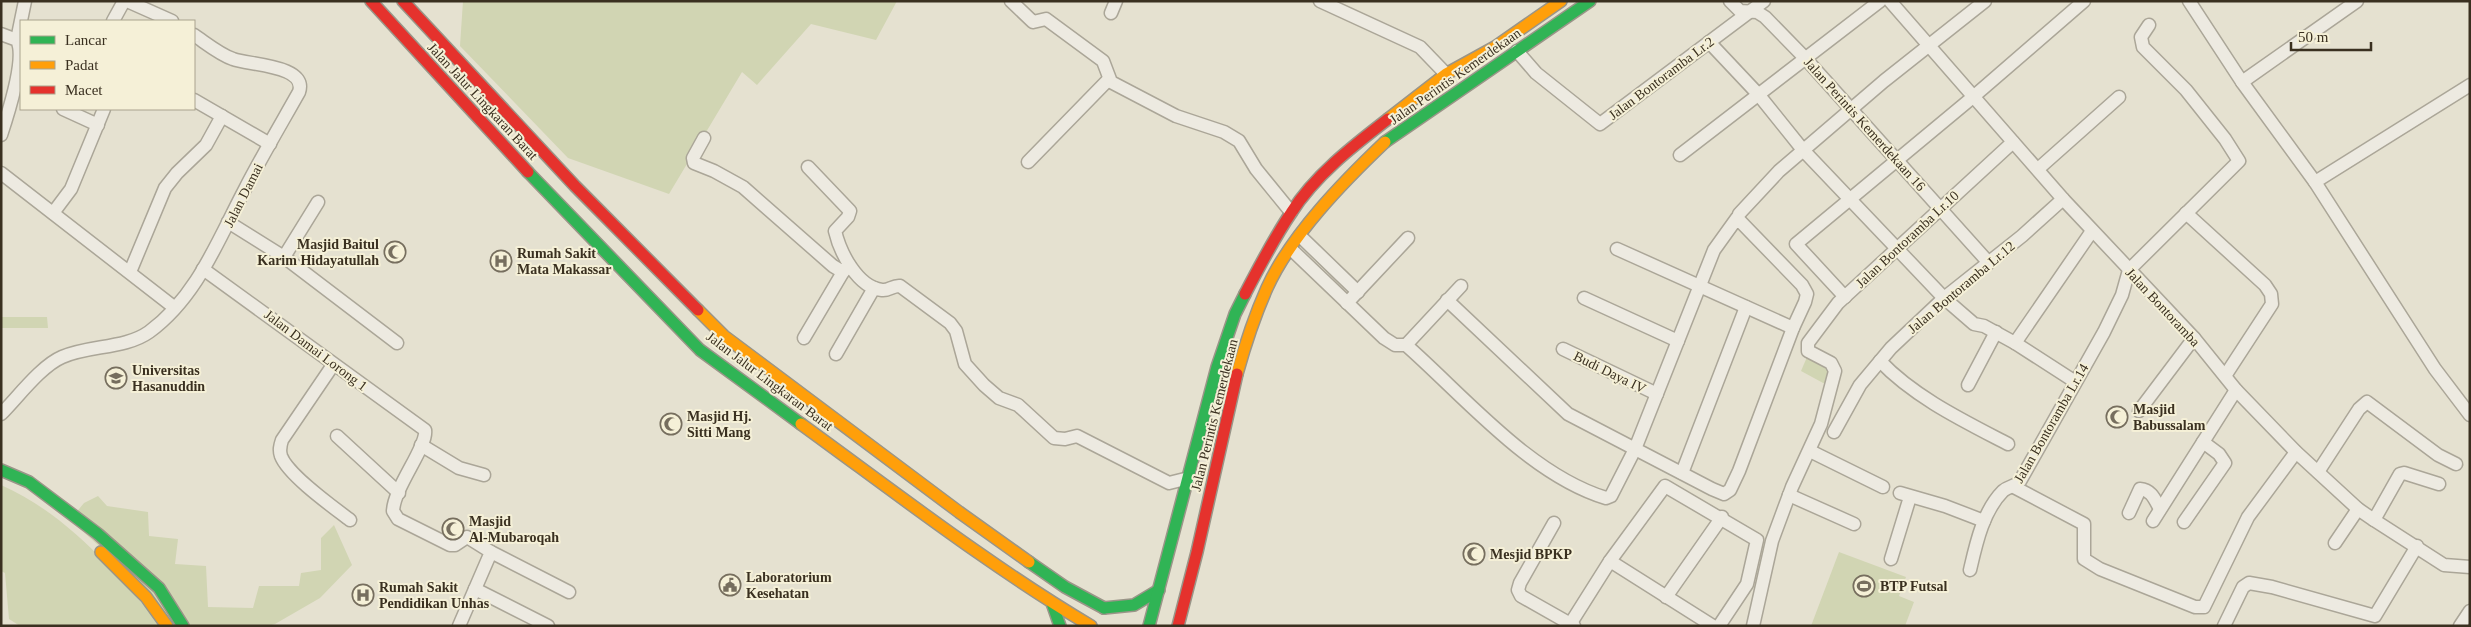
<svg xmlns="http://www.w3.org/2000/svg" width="2471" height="627" viewBox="0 0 2471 627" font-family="'Times New Roman',serif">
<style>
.green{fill:#d1d5b3}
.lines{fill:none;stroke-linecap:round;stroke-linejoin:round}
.street-casing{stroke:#aba698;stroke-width:15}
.fast-casing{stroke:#9a9588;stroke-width:14}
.slow-casing{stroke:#9a9588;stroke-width:14}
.jam-casing{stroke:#9a9588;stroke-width:14}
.street{stroke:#edeae1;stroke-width:12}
.fast{stroke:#30b455;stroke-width:11}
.slow{stroke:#ff9f0a;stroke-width:11}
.jam{stroke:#e5322d;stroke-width:11}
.labels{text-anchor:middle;stroke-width:4;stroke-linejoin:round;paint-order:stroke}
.street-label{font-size:14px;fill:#3a3020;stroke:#f5f0d7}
.poi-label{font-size:14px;font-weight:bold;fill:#3a3020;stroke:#f5f0d7;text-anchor:start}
</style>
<rect width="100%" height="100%" fill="#e5e1d0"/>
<g class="green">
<polygon points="463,1 897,1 876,40 811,24 757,85 742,72 669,194 568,158 460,46"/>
<polygon points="1,317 47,317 48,328 1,328"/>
<polygon points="1807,357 1832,370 1825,384 1801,371"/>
<path d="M 1,485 C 67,514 116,572 161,626 L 20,626 L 9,619 L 5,573 L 1,571 Z"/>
<polygon points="98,496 107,506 148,512 149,536 178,539 175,564 206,566 208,607 253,608 259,586 299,586 301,573 321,570 321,538 334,525 352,565 320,598 275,624 268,626 174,626 146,588 70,520 84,503"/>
<polygon points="1839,552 1906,577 1899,596 1914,602 1905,626 1811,626"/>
</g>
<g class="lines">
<g class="street-casing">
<g id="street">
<polyline points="127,1 172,21"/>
<polyline points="1011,1 1033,22 1046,19 1103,61 1111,82 1176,116 1224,132 1239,141 1256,169 1291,212"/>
<polyline points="1320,1 1420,47 1446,74"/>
<polyline points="1730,1 1740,11 1757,12 1765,17 1805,58 1989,263"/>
<polyline points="1890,1 2063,199 2194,338 2236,390 2296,452 2358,509 2374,520 2444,565 2470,567"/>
<polyline points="2189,1 2242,82 2315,182 2435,369 2470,415"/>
<polyline points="1111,13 1116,1"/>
<polyline points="113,21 124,1"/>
<path d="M 1,34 L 17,40 C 26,58 8,114 1,135"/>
<polyline points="17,40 25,1"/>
<polyline points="1709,42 1758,94 1803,150 1944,298 1974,324 1984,326 2015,343 2074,381"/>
<polyline points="1517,51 1536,73 1600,124 1764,1"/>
<polyline points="2242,82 2357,1"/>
<polyline points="194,100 270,144"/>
<polyline points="63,109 98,125"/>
<polyline points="704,138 693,158 694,163 714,171 743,187 833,266 843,272 849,265"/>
<polyline points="1680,155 1880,1"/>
<polyline points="1028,162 1109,79"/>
<path d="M 808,167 L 850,211 L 848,217 L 835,231 C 840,252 857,287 882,290 C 889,291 893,285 900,286 L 950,323 L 956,331 L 965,364 L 984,385 L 999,398 L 1018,405 L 1054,438 L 1065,439 L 1077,436 L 1169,483 L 1189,478"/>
<polyline points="2038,169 2119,97"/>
<polyline points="1,173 175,308"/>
<polyline points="2315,182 2470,85"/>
<polyline points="53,213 71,189 104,109"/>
<polyline points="2186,213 2265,285 2271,294 2272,304 2225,376"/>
<polyline points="1739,214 1779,171 1884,81 1985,1"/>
<polyline points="228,222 284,257 397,343"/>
<polyline points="1300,236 1358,292"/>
<path d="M 1291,249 L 1384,338 L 1395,345 L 1406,345 C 1464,396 1530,475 1606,498 L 1611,496 L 1635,449 L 1714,250 L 1737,218 L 1802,285 L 1807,294 L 1805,302 L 1793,328 L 1739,471 L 1730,490 L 1724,494 L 1712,489 L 1568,414 L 1447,300"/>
<polyline points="1617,249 1793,328"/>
<polyline points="284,257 318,202"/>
<path d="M 203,269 L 425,430 C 428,446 394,487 393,511 L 398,519 L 450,545 L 455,545 L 467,537 L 491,552 L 459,626"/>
<polyline points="130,272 165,188 177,173 206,145 222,116"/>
<polyline points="1845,297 1796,244 1973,97 2084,1"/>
<polyline points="1584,298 1678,341"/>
<polyline points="1347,303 1408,238"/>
<polyline points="804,338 843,272"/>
<polyline points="2015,343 2092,231"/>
<polyline points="1406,345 1461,286"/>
<polyline points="1563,349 1657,394"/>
<polyline points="836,354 874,288"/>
<path d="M 1880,361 C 1914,397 1964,421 2008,444"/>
<path d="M 333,365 L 282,440 C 280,446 279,450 281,456 C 288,475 333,507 350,520"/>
<polyline points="1968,385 1996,332"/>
<polyline points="2139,411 2194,338"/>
<path d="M 1,414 C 18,397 41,366 62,357 C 89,345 125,349 149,332 C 197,297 218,240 245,189 C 262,156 281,124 299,92 C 308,65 248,65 233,59 C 219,54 206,43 194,35"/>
<polyline points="1834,432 1860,385 1891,348 1944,298 2022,236 2063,199"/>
<polyline points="337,436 399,493"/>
<polyline points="421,445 459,468 484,475"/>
<polyline points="1810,451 1883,487"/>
<polyline points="2318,472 2359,409 2367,402 2438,455 2456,464"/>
<polyline points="1682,473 1746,307"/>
<polyline points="2014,487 2084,524 2084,559 2100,569 2195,607 2204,607 2248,517 2296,452"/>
<polyline points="1900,493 1945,506 1984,521"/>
<polyline points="1789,495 1854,524"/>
<path d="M 2129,513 L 2140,489 C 2152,490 2155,500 2160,509"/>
<polyline points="2374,520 2400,474 2404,473 2439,484"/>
<polyline points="2153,521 2236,390"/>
<polyline points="2184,522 2225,463 2219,454 2203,442"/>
<polyline points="1554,523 1520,583 1518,590 1521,596 1574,626"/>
<polyline points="2335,543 2358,509"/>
<polyline points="491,552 569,592"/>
<polyline points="1891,559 1910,497"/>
<polyline points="1610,561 1713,626"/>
<path d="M 1970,570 C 1976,544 1983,511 2003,491 C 2009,486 2015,487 2020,481 L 2104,332 L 2122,295 L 2129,270 L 2239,161 L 2225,139 L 2186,90 L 2143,47 L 2141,37 L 2149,25"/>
<polyline points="475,589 548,626"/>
<polyline points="1666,597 1722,517"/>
<polyline points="1569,626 1610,561 1665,486 1757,540 1747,584 1719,626"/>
<polyline points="1753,626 1772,541 1792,487 1821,424 1835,371 1831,363 1808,351 1808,343 1838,303 2013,142"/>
<polyline points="2224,626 2243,587 2249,583 2272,587 2375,616 2417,546"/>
<polyline points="2460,626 2470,611"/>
</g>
</g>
<g class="fast-casing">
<g id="fast">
<polyline points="1385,142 1590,1"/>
<polyline points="528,172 700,350 801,424"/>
<polyline points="1,470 29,482 98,534 159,588 183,626"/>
<polyline points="1029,562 1065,587 1104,608"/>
<polyline points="1052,603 1060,626"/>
<polyline points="1104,608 1134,605 1159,590"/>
<polyline points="1149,626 1217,367 1235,314 1245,294"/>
</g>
</g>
<g class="slow-casing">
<g id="slow">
<polyline points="1388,119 1446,74 1495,47 1561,1"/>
<polyline points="698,310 724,336 959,512 1029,562"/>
<path d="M 1237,374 C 1245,345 1255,315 1267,288 C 1291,235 1344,181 1385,142"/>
<path d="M 801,424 C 896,493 990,566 1091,626"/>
<polyline points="101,552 146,597 167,626"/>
</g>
</g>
<g class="jam-casing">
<g id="jam">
<polyline points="371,1 528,172"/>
<polyline points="403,1 575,186 698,310"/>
<path d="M 1245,294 C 1259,267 1274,238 1291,213 C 1315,175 1353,146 1388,119"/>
<polyline points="1178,626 1197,552 1237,374"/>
</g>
</g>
<use href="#street" class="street"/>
<use href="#fast" class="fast"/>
<use href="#slow" class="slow"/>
<use href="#jam" class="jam"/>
</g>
<defs>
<g id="mosque-ring" transform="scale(1.125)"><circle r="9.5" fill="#f5f0d7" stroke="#766e5e" stroke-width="1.5"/><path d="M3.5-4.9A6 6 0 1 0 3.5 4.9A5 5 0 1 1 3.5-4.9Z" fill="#766e5e"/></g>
<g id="hospital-ring" transform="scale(1.125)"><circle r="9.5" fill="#f5f0d7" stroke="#766e5e" stroke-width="1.5"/><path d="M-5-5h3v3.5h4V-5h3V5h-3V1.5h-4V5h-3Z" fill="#766e5e"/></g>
<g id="university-ring" transform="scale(1.125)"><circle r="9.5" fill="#f5f0d7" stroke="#766e5e" stroke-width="1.5"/><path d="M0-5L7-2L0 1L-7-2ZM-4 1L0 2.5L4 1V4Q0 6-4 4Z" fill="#766e5e"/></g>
<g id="civic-ring" transform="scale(1.125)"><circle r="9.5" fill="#f5f0d7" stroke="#766e5e" stroke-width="1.5"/><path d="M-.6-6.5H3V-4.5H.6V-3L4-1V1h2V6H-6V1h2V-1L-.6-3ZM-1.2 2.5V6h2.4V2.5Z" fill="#766e5e"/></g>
<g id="stadium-ring" transform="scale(1.125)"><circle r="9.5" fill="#f5f0d7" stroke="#766e5e" stroke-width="1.5"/><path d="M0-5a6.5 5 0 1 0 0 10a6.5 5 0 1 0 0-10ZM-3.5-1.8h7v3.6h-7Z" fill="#766e5e"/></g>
</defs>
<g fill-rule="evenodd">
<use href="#mosque-ring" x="395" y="252"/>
<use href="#hospital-ring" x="501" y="261"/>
<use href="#university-ring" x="116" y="378"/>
<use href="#mosque-ring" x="2117" y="417"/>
<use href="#mosque-ring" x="671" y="424"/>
<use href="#mosque-ring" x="453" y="529"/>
<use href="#mosque-ring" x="1474" y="554"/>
<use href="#civic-ring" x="730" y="585"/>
<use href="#stadium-ring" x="1864" y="586"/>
<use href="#hospital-ring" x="363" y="595"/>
</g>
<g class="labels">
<g class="street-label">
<text transform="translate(1455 76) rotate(-35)" y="5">Jalan Perintis Kemerdekaan</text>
<text transform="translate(1661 78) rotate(-37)" y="5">Jalan Bontoramba Lr.2</text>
<text transform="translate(483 101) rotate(47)" y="5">Jalan Jalur Lingkaran Barat</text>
<text transform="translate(1865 124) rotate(48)" y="5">Jalan Perintis Kemerdekaan 16</text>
<text transform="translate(243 195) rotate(-63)" y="5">Jalan Damai</text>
<text transform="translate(1907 239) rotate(-43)" y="5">Jalan Bontoramba Lr.10</text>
<text transform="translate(1961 287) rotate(-40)" y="5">Jalan Bontoramba Lr.12</text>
<text transform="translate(2163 307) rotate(47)" y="5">Jalan Bontoramba</text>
<text transform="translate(316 350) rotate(37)" y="5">Jalan Damai Lorong 1</text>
<text transform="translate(1610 372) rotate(26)" y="5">Budi Daya IV</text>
<text transform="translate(770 381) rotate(37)" y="5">Jalan Jalur Lingkaran Barat</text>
<text transform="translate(1214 415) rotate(-76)" y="5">Jalan Perintis Kemerdekaan</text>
<text transform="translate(2051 423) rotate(-60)" y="5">Jalan Bontoramba Lr.14</text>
</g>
<g class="poi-label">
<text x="379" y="249" text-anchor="end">Masjid Baitul<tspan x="379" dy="16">Karim Hidayatullah</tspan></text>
<text x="517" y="258">Rumah Sakit<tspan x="517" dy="16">Mata Makassar</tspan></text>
<text x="132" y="375">Universitas<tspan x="132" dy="16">Hasanuddin</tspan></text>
<text x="2133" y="414">Masjid<tspan x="2133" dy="16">Babussalam</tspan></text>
<text x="687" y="421">Masjid Hj.<tspan x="687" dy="16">Sitti Mang</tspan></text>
<text x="469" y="526">Masjid<tspan x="469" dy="16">Al-Mubaroqah</tspan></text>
<text x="1490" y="559">Mesjid BPKP</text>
<text x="746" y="582">Laboratorium<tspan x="746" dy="16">Kesehatan</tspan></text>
<text x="1880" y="591">BTP Futsal</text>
<text x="379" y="592">Rumah Sakit<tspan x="379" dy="16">Pendidikan Unhas</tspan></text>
</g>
</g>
<rect width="2471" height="627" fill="none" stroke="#3a3020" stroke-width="5"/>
<rect x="20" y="20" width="175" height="90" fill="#f5f0d7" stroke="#aaa38e"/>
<rect x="30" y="36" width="25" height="8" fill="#30b455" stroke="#aaa38e"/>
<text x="65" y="45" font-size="15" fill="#3a3020">Lancar</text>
<rect x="30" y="61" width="25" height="8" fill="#ff9f0a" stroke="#aaa38e"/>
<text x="65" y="70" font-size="15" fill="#3a3020">Padat</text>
<rect x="30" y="86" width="25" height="8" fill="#e5322d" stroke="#aaa38e"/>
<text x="65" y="95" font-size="15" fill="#3a3020">Macet</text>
<path d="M2291 42v8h80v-8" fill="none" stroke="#3a3020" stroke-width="2.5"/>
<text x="2298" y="42" font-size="15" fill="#3a3020" stroke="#f5f0d7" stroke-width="4" paint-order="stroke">50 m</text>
</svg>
